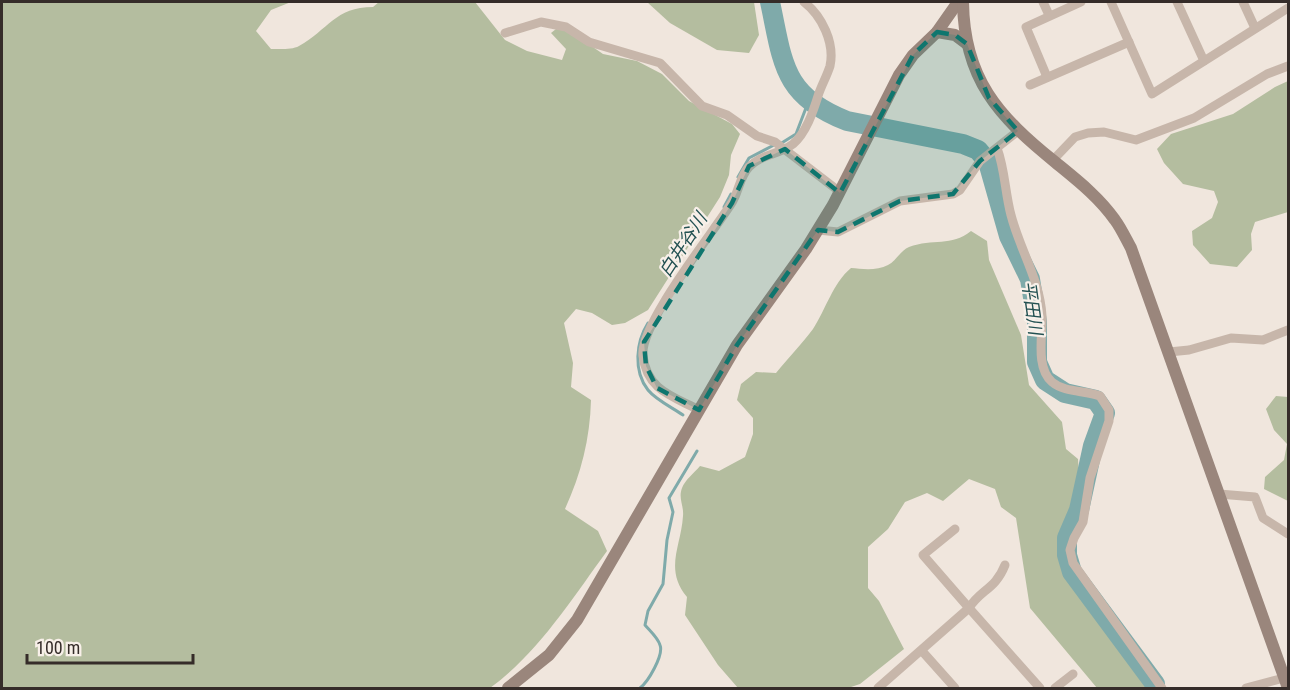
<svg xmlns="http://www.w3.org/2000/svg" width="1290" height="690" viewBox="0 0 1290 690" font-family="'Roboto Condensed','Noto Sans JP',sans-serif">
<style>
.green{fill:#b4bd9f}
.lines{fill:none;stroke-linecap:round;stroke-linejoin:round}
.stream{stroke:#7faaaa;stroke-width:3}
.river{stroke:#7faaaa;stroke-width:20}
.street{stroke:#c7b6aa;stroke-width:9}
.secondary{stroke:#9a867c;stroke-width:12}
.marked{fill:#0f766e;fill-opacity:0.2;stroke:#0f766e;stroke-width:4.5;stroke-dasharray:12 8;stroke-linejoin:round}
.labels{text-anchor:middle;stroke-width:4.5;stroke-linejoin:round;paint-order:stroke}
.water-label{font-size:18px;font-style:italic;fill:#235152;stroke:#f8f0e9}
</style>
<rect width="100%" height="100%" fill="#f0e6dd"/>
<g class="green">
<path d="M 2,2 L 291,2 L 271,10 L 256,31 L 271,49 C 279,49 292,50 299,46 C 328,30 335,7 373,7 L 379,2 L 475,2 L 505,40 L 527,51 L 562,60 L 566,49 L 551,33 L 561,25 L 603,54 L 637,61 L 662,74 L 689,101 L 732,124 L 740,134 L 731,155 L 729,175 L 720,197 L 648,310 L 625,323 L 612,325 L 592,313 L 576,309 L 564,323 L 573,363 L 571,387 L 591,400 C 590,439 581,474 565,509 L 598,531 L 607,551 C 572,599 538,653 490,688 L 2,688 Z"/>
<polygon points="647,2 754,2 759,35 749,53 717,50 670,23"/>
<polygon points="1288,81 1288,212 1255,222 1251,234 1252,250 1237,267 1210,264 1193,245 1192,231 1212,218 1218,202 1214,191 1183,184 1164,163 1157,149 1171,134 1233,114 1275,87"/>
<path d="M 971,231 L 987,241 L 989,260 L 1021,335 L 1029,385 L 1062,422 L 1066,449 L 1078,459 L 1080,494 L 1060,554 L 1069,578 L 1151,688 L 1097,688 L 1030,608 L 1016,518 L 1001,507 L 995,489 L 969,479 L 943,501 L 927,493 L 905,502 L 888,529 L 868,547 L 868,588 L 879,601 L 904,649 L 860,684 L 848,688 L 738,688 L 718,665 L 685,615 L 687,597 C 664,569 681,547 683,516 C 684,505 678,499 682,488 C 685,480 694,473 700,466 L 719,471 L 745,457 L 753,434 L 753,418 L 737,400 L 741,384 L 756,372 L 776,373 C 788,358 802,344 813,329 C 826,309 833,283 851,268 C 862,269 877,271 888,265 C 896,261 901,250 909,247 C 933,238 951,247 971,231 Z"/>
<polygon points="1276,396 1288,397 1288,501 1264,489 1265,477 1284,460 1287,444 1274,430 1266,409"/>
</g>
<g class="lines">
<g class="stream">
<polyline points="780,144 796,134 809,100"/>
<polyline points="738,177 749,158 774,145"/>
<polyline points="724,207 731,194"/>
<path d="M 648,323 C 636,342 633,371 648,390 C 656,400 673,408 683,415"/>
<path d="M 640,688 C 648,682 664,655 660,645 C 658,638 650,631 645,625 L 648,611 L 663,584 L 667,540 L 673,512 L 669,498 L 697,451"/>
</g>
<path class="river" d="M 770,2 C 783,62 782,96 847,121 L 963,144 L 978,150 L 988,162 L 1009,236 L 1030,279 L 1037,322 L 1037,362 L 1045,380 L 1065,393 L 1096,400 L 1105,413 L 1093,446 L 1079,510 L 1067,538 L 1067,555 L 1072,572 L 1155,684"/>
<g class="street">
<polyline points="1043,2 1049,15"/>
<polyline points="1111,2 1152,94 1288,8"/>
<polyline points="1177,2 1204,61"/>
<polyline points="1243,2 1255,28"/>
<polyline points="505,33 541,22 566,27 589,42 660,63 702,106 727,115 757,136 775,142 840,192"/>
<polyline points="1047,77 1026,27 1081,2"/>
<polyline points="1030,85 1129,42"/>
<path d="M 997,148 C 1005,169 1005,193 1011,215 C 1020,250 1040,280 1042,316 C 1043,335 1035,367 1052,382 C 1065,393 1085,390 1100,396 L 1109,410 L 1109,421 L 1090,478 L 1083,522 L 1074,538 L 1070,550 L 1073,563 L 1162,688"/>
<polyline points="1053,160 1075,137 1088,133 1104,132 1136,140 1194,118 1267,74 1288,66"/>
<polyline points="818,230 838,232 900,201 953,194 960,190 980,161 1018,131"/>
<polyline points="1169,352 1189,350 1231,338 1263,340 1288,330"/>
<path d="M 699,410 C 672,396 647,390 643,356 C 639,325 712,234 731,204 C 739,193 739,177 749,167 C 761,154 779,155 793,144 C 806,133 813,112 818,96 C 821,86 827,76 830,66 C 835,43 822,16 804,2"/>
<polyline points="1219,494 1255,497 1263,518 1288,534"/>
<path d="M 955,529 L 923,555 L 969,608 C 981,589 995,590 1005,565"/>
<polyline points="922,651 955,688"/>
<polyline points="878,688 969,608 1040,688"/>
<polyline points="1055,688 1073,674"/>
<polyline points="1246,688 1284,678"/>
</g>
<g class="secondary">
<polyline points="958,2 937,32 955,35 967,44"/>
<path d="M 963,2 C 964,79 998,116 1055,162 C 1077,180 1099,197 1115,220 C 1121,228 1126,239 1131,248 L 1288,688"/>
<polyline points="508,688 549,655 577,620 737,345 806,249 833,205 899,75 913,55 937,32"/>
</g>
</g>
<path class="marked" d="M 937,32 L 955,35 L 967,44 L 989,98 L 1018,131 L 980,161 L 953,194 L 900,201 L 838,232 L 818,230 L 737,345 L 699,410 L 657,388 L 646,366 L 644,342 L 732,203 L 749,166 L 785,149 L 840,193 L 913,55 Z"/>
<g class="labels">
<g class="water-label">
<text transform="translate(683 245) rotate(-57)" y="6">白井谷川</text>
<text transform="translate(1032 308) rotate(82)" y="6">平田川</text>
</g>
</g>
<rect width="1290" height="690" fill="none" stroke="#352c29" stroke-width="6"/>
<path d="M27 654v9h166v-9" fill="none" stroke="#352c29" stroke-width="3"/>
<text x="36" y="654" font-size="18" fill="#352c29" stroke="#f8f0e9" stroke-width="4.5" paint-order="stroke">100 m</text>
</svg>
